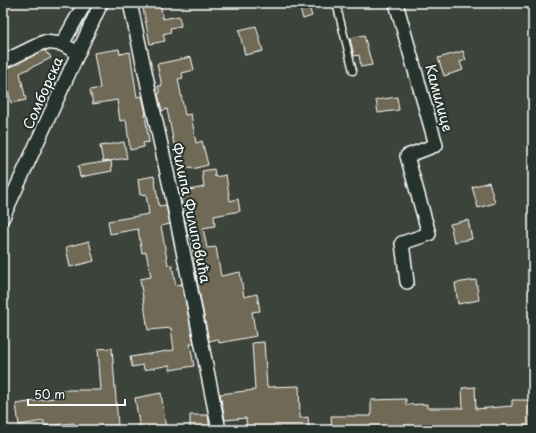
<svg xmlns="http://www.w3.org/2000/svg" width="536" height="433" viewBox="0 0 536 433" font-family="'Playpen Sans',sans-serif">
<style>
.building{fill:#6f6957;stroke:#fff}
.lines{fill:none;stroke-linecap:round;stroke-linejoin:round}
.lane-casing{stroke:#fff;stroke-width:9}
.street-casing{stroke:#fff;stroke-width:16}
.lane{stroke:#26332d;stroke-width:6}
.street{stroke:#26332d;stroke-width:13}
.labels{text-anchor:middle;stroke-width:4;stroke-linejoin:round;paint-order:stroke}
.street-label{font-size:14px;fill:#fff;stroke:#26332d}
</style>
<rect width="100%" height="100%" fill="#3c433a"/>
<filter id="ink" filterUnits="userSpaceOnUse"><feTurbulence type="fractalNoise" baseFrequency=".025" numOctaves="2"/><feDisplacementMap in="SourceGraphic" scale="8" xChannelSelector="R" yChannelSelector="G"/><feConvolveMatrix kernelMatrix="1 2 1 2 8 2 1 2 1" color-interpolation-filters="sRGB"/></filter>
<g filter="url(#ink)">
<g class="building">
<polygon points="142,3 160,3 163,19 179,16 181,26 170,28 171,32 163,34 165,41 150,44"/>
<polygon points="298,3 308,3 312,16 303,19"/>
<polygon points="256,26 263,51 245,55 239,30"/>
<polygon points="364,35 372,65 361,67 359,55 354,56 350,38"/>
<polygon points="119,49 120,54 130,52 137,97 142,96 146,114 145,114 149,142 143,143 144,147 130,150 126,120 120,121 117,100 93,104 90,90 100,88 94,53"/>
<polygon points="45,50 47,54 49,54 51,58 20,73 26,100 11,103 3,70"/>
<polygon points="463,51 466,60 460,62 463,70 444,76 438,58"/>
<polygon points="191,57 194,70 182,73 183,78 178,79 185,115 191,114 196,143 202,141 208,165 192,169 192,167 184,169 178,143 174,144 167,109 162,111 158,94 160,93 158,86 162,86 157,64"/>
<polygon points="397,97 399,110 378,113 376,100"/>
<polygon points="124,142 127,158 103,162 100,146"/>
<polygon points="111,161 112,171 80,177 78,166"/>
<polygon points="214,169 215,177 226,175 230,201 238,199 240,211 214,216 215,226 203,228 207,248 216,247 221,276 240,272 244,297 257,294 260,311 252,312 256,336 219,343 218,339 209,341 197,281 191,237 189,237 179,192 204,187 202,171"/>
<polygon points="154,176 159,206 166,205 170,224 161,226 168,265 172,265 176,285 182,284 194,344 190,344 194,366 170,370 170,365 144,370 143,365 132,367 130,357 174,350 171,328 148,330 140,279 151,277 146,252 142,253 138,229 110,234 108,221 149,214 146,194 140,195 138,179"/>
<polygon points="489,182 495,203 478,208 472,187"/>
<polygon points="468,220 472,239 454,242 450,224"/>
<polygon points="89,241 94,261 70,267 66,247"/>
<polygon points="476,280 479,300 458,304 455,283"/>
<polygon points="264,342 267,387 299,386 300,418 308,417 309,430 247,430 246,418 225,420 220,394 255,390 252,343"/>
<polygon points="112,348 118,425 95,427 95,429 74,429 74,423 44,426 44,421 19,425 16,404 54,398 53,390 101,390 98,349"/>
<polygon points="475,387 476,409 512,406 512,400 533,400 533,426 489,429 489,430 332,430 331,416 371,416 371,400 406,399 406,405 427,404 427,408 463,408 462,388"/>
<polygon points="161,393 166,430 140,430 135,398"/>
<polygon points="190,415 208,415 210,430 190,430"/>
</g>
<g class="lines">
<g class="lane-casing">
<polyline id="lane" points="336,3 353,71"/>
</g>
<g class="street-casing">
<g id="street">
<polyline points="130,3 171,191 219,430"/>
<polyline points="396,3 436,145 407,156 429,234 402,243 407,282"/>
<polyline points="62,44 85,3"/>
<polyline points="3,62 44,42 62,44 78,53"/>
<polyline points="3,217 101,3"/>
</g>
</g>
<use href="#lane" class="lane"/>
<use href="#street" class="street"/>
</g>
</g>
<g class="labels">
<g class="street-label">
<text transform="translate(43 93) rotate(-66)" y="5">Сомборска</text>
<text transform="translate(439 98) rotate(75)" y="5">Камилице</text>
<text transform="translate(191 213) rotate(78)" y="5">Филипа Филиповића</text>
</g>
</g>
<rect width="536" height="433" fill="none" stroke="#26332d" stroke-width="16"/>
<rect x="8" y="8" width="520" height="417" fill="none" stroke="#fff" stroke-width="1.5" filter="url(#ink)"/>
<path d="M28 399v6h97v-6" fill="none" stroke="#ffffff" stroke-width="2"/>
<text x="34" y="399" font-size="12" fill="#ffffff" stroke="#26332d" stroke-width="3" paint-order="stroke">50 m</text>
</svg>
